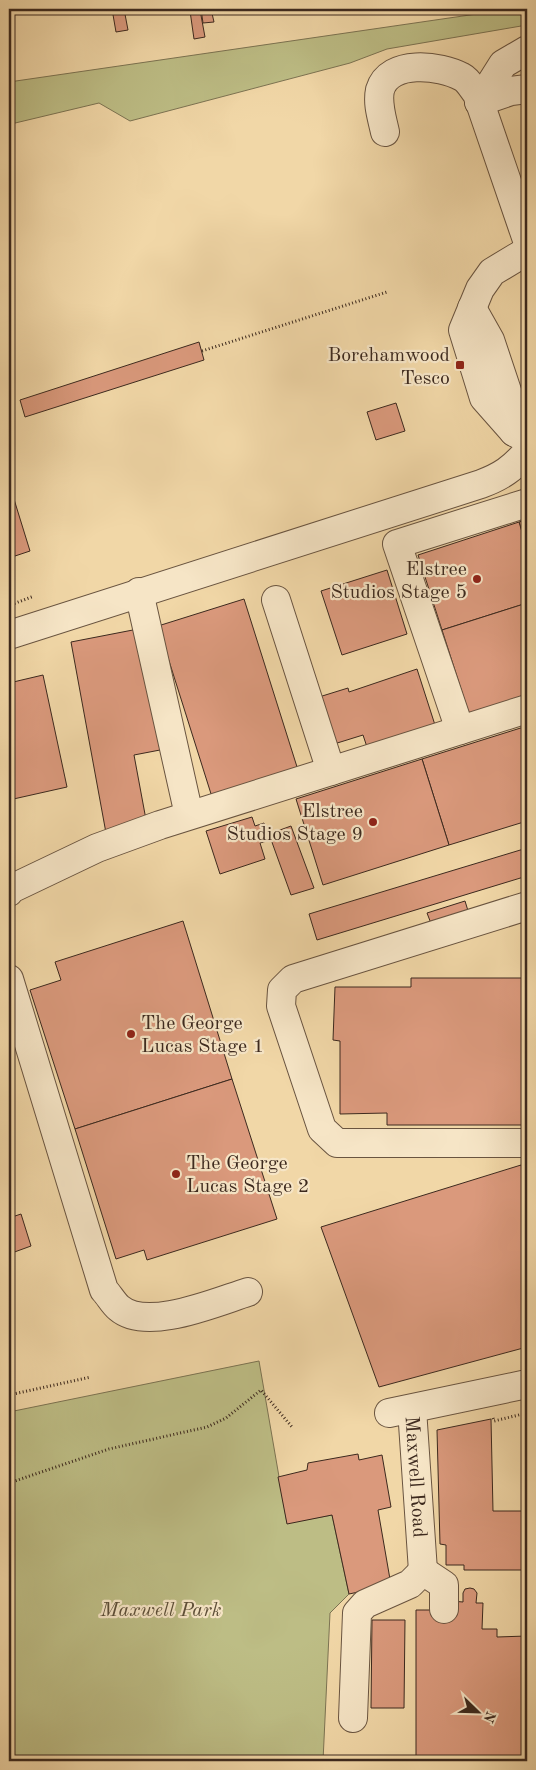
<svg xmlns="http://www.w3.org/2000/svg" width="536" height="1770" viewBox="0 0 536 1770" font-family="'Old Standard TT',serif">
<style>
.green{fill:#bdbd85;stroke:#7c7352}
.building{fill:#da997c;stroke:#3c291e}
.lines{fill:none;stroke-linecap:round;stroke-linejoin:round}
.minor-casing{stroke:#695440;stroke-width:30}
.path{stroke:#3c291e;stroke-width:3;stroke-dasharray:1 2.5;stroke-linecap:butt}
.minor{stroke:#f6e5c6;stroke-width:28}
.poi-dot{fill:#8f2418;stroke:#f6e5c6;stroke-width:2}
.labels{text-anchor:middle;stroke-width:4.5;stroke-linejoin:round;paint-order:stroke}
.poi-label{font-size:20px;fill:#3c291e;stroke:#f6e5c6;text-anchor:end}
.street-label{font-size:20px;fill:#3c291e;stroke:#f6e5c6}
.park-label{font-size:20px;font-style:italic;fill:#5c4e38;stroke:#f6e5c6}
</style>
<rect width="100%" height="100%" fill="#f1d7a7"/>
<filter id="stains"><feTurbulence type="fractalNoise" baseFrequency=".004" numOctaves="4"/><feColorMatrix values="0 0 0 0 .2 0 0 0 0 .09 0 0 0 0 .02 0 0 0 .5 -.17"/></filter>
<radialGradient id="worn" r=".72"><stop offset=".6" stop-color="#630" stop-opacity="0"/><stop offset="1" stop-color="#630" stop-opacity=".3"/></radialGradient>
<g class="green">
<polygon points="511,9 527,9 527,25 387,49 350,63 130,121 99,103 11,124 9,122 9,82"/>
<polygon points="259,1361 287,1523 332,1515 349,1594 330,1613 323,1761 32,1761 9,1755 9,1412"/>
</g>
<g class="building">
<polygon points="112,9 124,9 128,30 116,32"/>
<polygon points="201,9 211,9 214,22 203,23"/>
<polygon points="200,10 205,37 194,39 190,11"/>
<polygon points="199,342 204,360 25,417 20,400"/>
<polygon points="396,403 405,431 376,440 367,412"/>
<polygon points="9,483 30,551 9,558"/>
<polygon points="527,519 527,549 519,522"/>
<polygon points="519,522 527,549 527,603 442,630 418,555"/>
<polygon points="387,570 407,634 342,655 321,591"/>
<polygon points="244,599 298,770 212,797 158,626"/>
<polygon points="527,603 527,695 469,714 442,630"/>
<polygon points="138,629 160,750 134,755 147,825 106,833 71,642"/>
<polygon points="417,669 435,725 367,747 363,735 334,744 319,697 348,688 349,692"/>
<polygon points="43,675 67,787 9,800 9,683"/>
<polygon points="527,726 527,821 449,845 422,759"/>
<polygon points="422,759 449,845 323,885 296,799"/>
<polygon points="252,817 255,826 264,823 270,840 260,843 265,859 220,874 206,831"/>
<polygon points="291,826 314,888 291,895 269,834"/>
<polygon points="527,848 527,876 317,940 309,914"/>
<polygon points="465,901 469,914 432,926 427,913"/>
<polygon points="183,921 232,1079 75,1129 30,990 61,980 55,962"/>
<polygon points="411,978 527,978 527,1125 387,1125 387,1113 340,1114 340,1041 333,1040 335,987 411,987"/>
<polygon points="232,1079 277,1219 147,1260 144,1250 116,1259 75,1129"/>
<polygon points="521,1165 527,1185 527,1347 379,1387 321,1227"/>
<polygon points="21,1214 31,1246 9,1254 9,1218"/>
<polygon points="491,1419 493,1511 527,1511 527,1570 464,1570 464,1565 446,1565 446,1545 440,1544 437,1430"/>
<polygon points="358,1454 359,1460 382,1455 391,1507 378,1510 391,1585 349,1594 332,1515 287,1524 278,1477 307,1470 308,1463"/>
<polygon points="470,1588 474,1589 477,1593 476,1603 483,1603 482,1629 497,1629 497,1637 527,1636 527,1761 416,1761 416,1610 451,1610 451,1601 463,1602 463,1593 465,1589"/>
<polygon points="372,1620 405,1620 404,1708 371,1708"/>
</g>
<g class="lines">
<g class="minor-casing">
<g id="minor">
<polyline points="479,102 503,64 527,50"/>
<polyline points="479,102 511,91 527,89"/>
<path d="M 385,132 C 382,118 377,104 380,90 C 389,59 440,65 462,77 C 468,80 473,89 477,94 L 527,240"/>
<polyline points="527,251 492,272 480,289 463,330 484,398 514,432 527,439"/>
<polyline points="472,308 490,340 511,403 514,432"/>
<polyline points="139,592 189,815"/>
<polyline points="276,600 331,771"/>
<path d="M 9,635 L 481,484 C 502,476 512,469 527,452"/>
<polyline points="460,730 397,544 527,503"/>
<polyline points="9,892 11,889 97,848 160,825 527,709"/>
<polyline points="527,906 293,979 282,990 281,1006 322,1129 337,1143 527,1143"/>
<path d="M 9,979 L 104,1290 C 109,1295 113,1303 119,1308 C 147,1332 216,1302 248,1292"/>
<path id="s1" d="M 412,1409 L 423,1571"/>
<polyline points="389,1413 527,1384"/>
<polyline points="423,1571 444,1585 444,1609"/>
<polyline points="353,1718 357,1613 365,1604 410,1584 423,1571"/>
</g>
</g>
<g class="path">
<polyline points="202,351 387,292"/>
<polyline points="13,606 13,604 34,596"/>
<polyline points="9,1395 91,1377"/>
<polyline points="493,1418 494,1421 527,1413"/>
<polyline points="9,1483 109,1449 207,1427 226,1418 261,1390 292,1427"/>
</g>
<use href="#minor" class="minor"/>
</g>
<g class="poi-dot">
<rect x="455" y="360" width="10" height="10" rx="2.5"/>
<circle cx="477" cy="579" r="5"/>
<circle cx="373" cy="822" r="5"/>
<circle cx="131" cy="1034" r="5"/>
<circle cx="176" cy="1174" r="5"/>
</g>
<g class="labels">
<g class="poi-label">
<text x="450" y="361">Borehamwood<tspan x="450" dy="23">Tesco</tspan></text>
<text x="467" y="575">Elstree<tspan x="467" dy="23">Studios Stage 5</tspan></text>
<text x="363" y="817">Elstree<tspan x="363" dy="23">Studios Stage 9</tspan></text>
<text x="141" y="1029" text-anchor="start">The George<tspan x="141" dy="23">Lucas Stage 1</tspan></text>
<text x="186" y="1169" text-anchor="start">The George<tspan x="186" dy="23">Lucas Stage 2</tspan></text>
</g>
<g class="street-label">
<text dy="7" stroke="none"><textPath href="#s1" startOffset="68">Maxwell Road</textPath></text>
</g>
<g class="park-label">
<text x="161" y="1616">Maxwell Park</text>
</g>
</g>
<rect width="536" height="1770" fill="none" stroke="#f1d7a7" stroke-width="30"/>
<rect x="10" y="10" width="516" height="1750" fill="none" stroke="#3c291e" stroke-width="2.5"/>
<rect x="15" y="15" width="506" height="1740" fill="none" stroke="#3c291e"/>
<g transform="translate(478 1712) rotate(113)" stroke="#f6e5c6" stroke-width="4" paint-order="stroke">
<path d="M0-4L9 19L0 12L-9 19Z" fill="#3c291e"/>
<text y="-8" font-size="14" font-weight="bold" text-anchor="middle" fill="#3c291e">N</text>
</g>
<rect width="100%" height="100%" filter="url(#stains)"/>
<rect width="100%" height="100%" fill="url(#worn)"/>
</svg>
